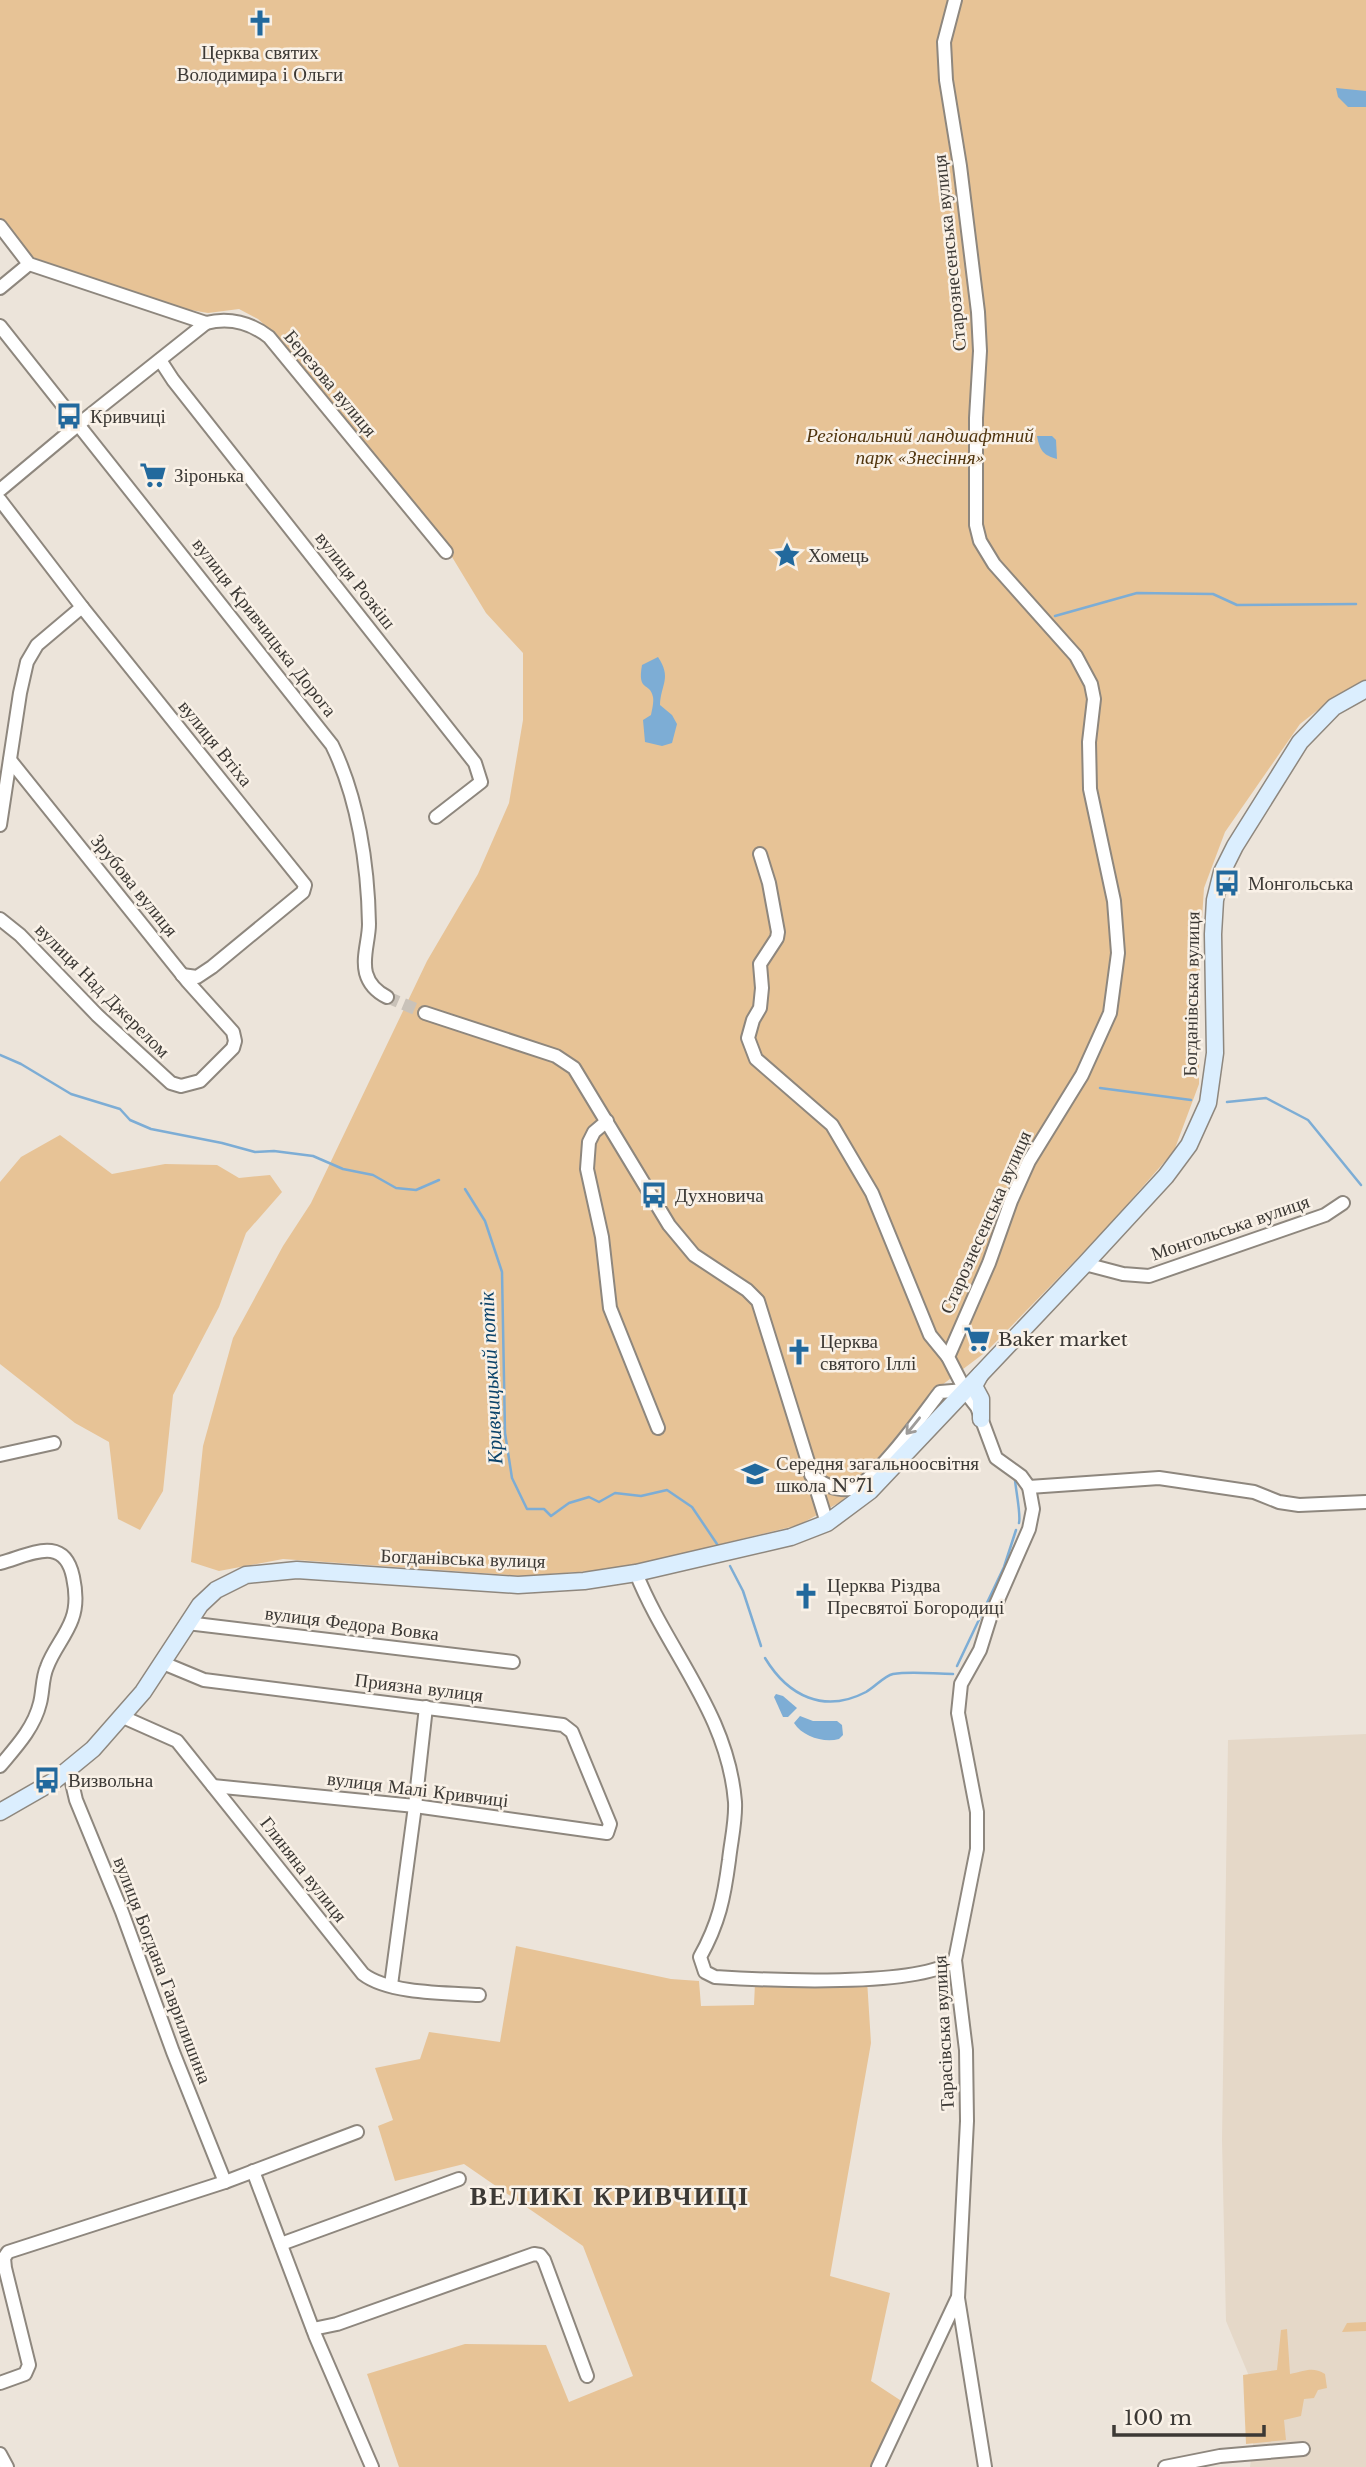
<svg xmlns="http://www.w3.org/2000/svg" width="1366" height="2467" viewBox="0 0 1366 2467" font-family="'Libre Baskerville',serif">
<style>
.built{fill:#e5d8c8}
.green{fill:#e7c396}
.water{fill:#7dadd5}
.lines{fill:none;stroke-linecap:round;stroke-linejoin:round}
.stream{stroke:#7dadd5;stroke-width:2.5}
.minor-tunnel{stroke:#c9c2b9;stroke-width:12;stroke-dasharray:12 6;stroke-linecap:butt}
.minor-casing{stroke:#8e877e;stroke-width:16}
.secondary-casing{stroke:#8e877e;stroke-width:19}
.minor{stroke:#fff;stroke-width:12}
.secondary{stroke:#dbeefe;stroke-width:16}
.oneway{stroke:#9e9c9a}
.labels{text-anchor:middle;stroke-width:5;stroke-linejoin:round;paint-order:stroke}
.poi-label{font-size:19px;fill:#3c3935;stroke:#f9f1e7;text-anchor:start}
.street-label{font-size:19px;fill:#3c3935;stroke:#f9f1e7}
.park-label{font-size:19px;font-style:italic;fill:#50350e;stroke:#f9f1e7}
.water-label{font-size:21px;font-style:italic;fill:#0b436a;stroke:#f9f1e7}
.district-label{font-size:26px;font-weight:bold;letter-spacing:2px;fill:#3c3935;stroke:#f9f1e7}
</style>
<rect width="100%" height="100%" fill="#ece4da"/>
<polygon class="built" points="1366,1734 1366,2467 1250,2467 1259,2400 1226,2321 1222,2140 1228,1740"/>
<g class="green">
<polygon points="0,0 1366,0 1366,684 1342,694 1323,706 1300,724 1225,832 1204,888 1200,949 1199,1084 1174,1151 1103,1232 987,1351 934,1391 842,1501 799,1525 619,1569 523,1576 283,1559 219,1571 191,1562 203,1446 233,1338 283,1246 311,1203 427,961 478,874 509,803 523,720 523,653 486,613 449,552 278,337 258,319 239,309 208,313 179,308 32,257 0,218"/>
<polygon points="60,1135 112,1174 165,1164 217,1165 239,1178 270,1175 282,1192 246,1233 219,1307 173,1395 163,1491 140,1530 118,1519 109,1442 75,1423 0,1364 0,1182 21,1157"/>
<polygon points="516,1946 671,1979 699,1981 701,2006 754,2005 755,1983 867,1980 871,2043 830,2276 890,2293 871,2381 903,2402 870,2467 399,2467 367,2374 465,2344 546,2345 569,2402 633,2376 583,2246 464,2164 395,2181 378,2126 393,2120 375,2068 420,2059 429,2032 500,2042"/>
<polygon points="1366,2322 1366,2331 1342,2332 1347,2323"/>
<path d="M 1287,2329 L 1290,2374 C 1304,2371 1313,2366 1325,2374 L 1327,2388 L 1318,2390 L 1314,2398 L 1304,2399 L 1301,2416 L 1284,2420 L 1286,2440 L 1246,2444 L 1243,2375 L 1277,2370 L 1281,2330 Z"/>
</g>
<g class="water">
<polygon points="1336,88 1366,91 1366,107 1348,107 1338,97"/>
<path d="M 1037,436 L 1052,436 L 1056,440 L 1057,459 C 1043,455 1040,451 1037,436 Z"/>
<path d="M 658,657 C 672,678 661,684 660,705 L 672,715 L 677,724 L 672,743 L 662,746 L 645,742 L 643,720 L 651,715 C 652,710 654,702 653,697 C 650,681 637,693 642,665 Z"/>
<polygon points="776,1694 783,1696 797,1708 788,1717 783,1717 774,1697"/>
<path d="M 800,1716 L 813,1721 L 837,1721 L 842,1725 L 843,1735 L 839,1739 C 824,1743 803,1737 794,1723 Z"/>
</g>
<g class="lines">
<g class="stream">
<polyline points="1055,616 1137,593 1213,594 1237,605 1356,604"/>
<polyline points="0,1055 21,1064 71,1094 120,1109 130,1120 151,1129 222,1143 255,1152 274,1151 313,1156 343,1169 373,1175 396,1188 416,1190 439,1180"/>
<polyline points="1100,1088 1191,1100"/>
<polyline points="1227,1102 1266,1098 1308,1120 1361,1185"/>
<polyline points="465,1189 485,1221 502,1272 505,1433 512,1478 527,1509 544,1509 551,1516 569,1503 589,1497 599,1502 615,1493 641,1496 667,1490 692,1507 719,1547"/>
<path d="M 1015,1480 C 1016,1491 1021,1515 1019,1523"/>
<polyline points="730,1566 743,1591 761,1646"/>
<path d="M 765,1658 C 788,1696 824,1714 866,1692 C 875,1687 884,1676 893,1674 C 912,1671 934,1674 953,1674"/>
<polyline points="957,1666 1004,1567 1016,1530"/>
</g>
<polyline class="minor-tunnel" points="387,997 425,1013"/>
<g class="minor-casing">
<g id="minor">
<polyline points="955,0 944,42 946,80 960,166 978,312 980,351 976,418 976,525 980,541 994,564 1076,656 1091,684 1094,699 1089,742 1090,789 1114,901 1118,953 1110,1013 1082,1075 1029,1161 1011,1201 989,1263 948,1357 967,1394 977,1407 996,1458 1021,1476 1029,1487 1033,1509 1029,1529 990,1618 980,1650 961,1684 958,1713 977,1812 977,1849 955,1960 966,2050 967,2121 958,2298 985,2467"/>
<path d="M 0,226 L 29,264 L 206,323 C 229,317 251,323 269,337 L 446,552"/>
<polyline points="0,288 29,264"/>
<path d="M 0,326 L 332,745 C 358,798 368,865 369,924 C 369,940 362,957 366,973 C 369,984 377,992 387,997"/>
<polyline points="160,360 173,380 475,763 481,782 436,817"/>
<polyline points="0,490 79,424 206,323"/>
<polyline points="0,500 82,607 305,885 303,892 212,967 197,977 182,975"/>
<polyline points="0,825 20,693 27,662 37,645 82,607"/>
<polyline points="760,854 769,883 778,932 777,938 760,964 762,988 760,1008 753,1020 748,1038 756,1059 832,1125 872,1193 930,1335 948,1357"/>
<polyline points="0,919 20,935 97,1015 171,1083 181,1086 200,1081 233,1048 235,1041 233,1032 188,982 10,760"/>
<polyline points="425,1013 556,1056 574,1068 669,1225 694,1255 747,1290 758,1301 827,1523"/>
<polyline points="607,1121 594,1132 589,1142 587,1169 602,1237 610,1308 658,1428"/>
<polyline points="1085,1264 1123,1274 1149,1276 1325,1215 1343,1203"/>
<polyline points="0,1455 54,1443"/>
<path d="M 811,1475 C 823,1484 835,1491 851,1489 C 874,1484 924,1413 940,1392 L 965,1390"/>
<polyline points="1029,1487 1159,1478 1254,1492 1279,1502 1299,1505 1366,1502"/>
<path d="M 0,1563 C 30,1555 64,1534 73,1577 C 76,1591 77,1606 72,1619 C 66,1636 53,1650 47,1667 C 42,1678 43,1692 40,1703 C 34,1728 16,1747 0,1766"/>
<path d="M 636,1573 C 667,1651 728,1713 735,1802 C 736,1821 731,1841 729,1860 C 724,1898 719,1923 700,1957 L 705,1972 L 715,1977 C 763,1980 920,1988 955,1960"/>
<polyline points="187,1623 513,1662"/>
<polyline points="163,1663 204,1680 563,1725 572,1732 610,1824 607,1833 415,1806 213,1786"/>
<path d="M 123,1717 L 177,1741 L 363,1974 C 389,1994 447,1993 479,1995"/>
<polyline points="69,1770 76,1800 122,1912 173,2052 225,2182"/>
<polyline points="391,1985 415,1806 426,1707"/>
<polyline points="253,2171 315,2335 372,2467"/>
<polyline points="281,2244 459,2179"/>
<polyline points="313,2329 337,2324 534,2254 540,2255 544,2260 587,2376"/>
<polyline points="0,2383 25,2374 29,2365 5,2268 4,2258 8,2252 225,2182 357,2132"/>
<polyline points="0,2454 7,2467"/>
<polyline points="878,2467 957,2299"/>
<polyline points="1165,2467 1220,2456 1303,2449"/>
</g>
</g>
<g class="secondary-casing">
<g id="secondary">
<polyline points="980,1375 974,1386 981,1399 981,1419"/>
<polyline points="0,1812 54,1781 93,1749 143,1692 200,1605 216,1590 246,1575 297,1570 518,1585 584,1581 636,1573 791,1537 827,1523 870,1491 1085,1264 1166,1176 1189,1145 1208,1103 1215,1053 1213,934 1215,900 1222,872 1235,846 1300,742 1334,707 1366,689"/>
</g>
</g>
<use href="#minor" class="minor"/>
<use href="#secondary" class="secondary"/>
</g>
<defs><path id="oneway-shaft" d="M-6 0H5M1.5-3L5.5 0L1.5 3" fill="none" stroke-width="1.6" stroke-linecap="round" stroke-linejoin="round" transform="scale(1.75)"/></defs>
<use class="oneway" href="#oneway-shaft" transform="translate(913 1426) rotate(129)"/>
<defs>
<g id="church-bare" transform="scale(2.1)"><path d="M-1.2-6h2.4v3.5h3.3v2.4h-3.3V6h-2.4V-.1h-3.3v-2.4h3.3Z" fill="#22699d" stroke="#f9f1e7" stroke-width="2.5" paint-order="stroke"/></g>
<g id="bus-bare" transform="scale(2.1)"><path d="M-5-6H5V4H4V6H2V4H-2V6H-4V4H-5ZM-3.5-4V0h7V-4ZM-3.5 1.2v1.5H-2V1.2ZM2 1.2v1.5H3.5V1.2Z" fill="#22699d" stroke="#f9f1e7" stroke-width="2.5" paint-order="stroke"/></g>
<g id="supermarket-bare" transform="scale(2.1)"><path d="M-6-5.5h2.5l.6 2H6L4.5 2H-2.5L-4.4-4H-6ZM-1.5 3.2a1.3 1.3 0 1 0 .1 0ZM3 3.2a1.3 1.3 0 1 0 .1 0Z" fill="#22699d" stroke="#f9f1e7" stroke-width="2.5" paint-order="stroke"/></g>
<g id="sight-bare" transform="scale(2.1)"><path d="M0-6L1.8-2.2L6-1.7L2.9 1.2L3.7 5.4L0 3.3L-3.7 5.4L-2.9 1.2L-6-1.7L-1.8-2.2Z" fill="#22699d" stroke="#f9f1e7" stroke-width="2.5" paint-order="stroke"/></g>
<g id="school-bare" transform="scale(2.1)"><path d="M0-5L7-2L0 1L-7-2ZM-4 1L0 2.5L4 1V4Q0 6-4 4Z" fill="#22699d" stroke="#f9f1e7" stroke-width="2.5" paint-order="stroke"/></g>
</defs>
<g fill-rule="evenodd">
<use href="#church-bare" x="260" y="23"/>
<use href="#bus-bare" x="69" y="416"/>
<use href="#supermarket-bare" x="153" y="475"/>
<use href="#sight-bare" x="787" y="555"/>
<use href="#bus-bare" x="1227" y="883"/>
<use href="#bus-bare" x="654" y="1195"/>
<use href="#supermarket-bare" x="977" y="1339"/>
<use href="#church-bare" x="799" y="1352"/>
<use href="#school-bare" x="755" y="1474"/>
<use href="#church-bare" x="806" y="1596"/>
<use href="#bus-bare" x="47" y="1780"/>
</g>
<g class="labels">
<g class="poi-label">
<text x="260" y="59" text-anchor="middle">Церква святих<tspan x="260" dy="22">Володимира і Ольги</tspan></text>
<text x="90" y="423">Кривчиці</text>
<text x="174" y="482">Зіронька</text>
<text x="808" y="562">Хомець</text>
<text x="1248" y="890">Монгольська</text>
<text x="675" y="1202">Духновича</text>
<text x="998" y="1346">Baker market</text>
<text x="820" y="1348">Церква<tspan x="820" dy="22">святого Іллі</tspan></text>
<text x="776" y="1470">Середня загальноосвітня<tspan x="776" dy="22">школа №71</tspan></text>
<text x="827" y="1592">Церква Різдва<tspan x="827" dy="22">Пресвятої Богородиці</tspan></text>
<text x="68" y="1787">Визвольна</text>
</g>
<g class="street-label">
<text transform="translate(949 253) rotate(-96)" y="7">Старознесенська вулиця</text>
<text transform="translate(331 383) rotate(50)" y="7">Березова вулиця</text>
<text transform="translate(356 580) rotate(52)" y="7">вулиця Розкіш</text>
<text transform="translate(265 627) rotate(52)" y="7">вулиця Кривчицька Дорога</text>
<text transform="translate(216 743) rotate(51)" y="7">вулиця Втіха</text>
<text transform="translate(135 885) rotate(51)" y="7">Зрубова вулиця</text>
<text transform="translate(103 990) rotate(45)" y="7">вулиця Над Джерелом</text>
<text transform="translate(1191 994) rotate(-89)" y="7">Богданівська вулиця</text>
<text transform="translate(985 1222) rotate(-66)" y="7">Старознесенська вулиця</text>
<text transform="translate(1230 1227) rotate(-19)" y="7">Монгольська вулиця</text>
<text transform="translate(463 1558) rotate(2)" y="7">Богданівська вулиця</text>
<text transform="translate(352 1623) rotate(7)" y="7">вулиця Федора Вовка</text>
<text transform="translate(419 1687) rotate(7)" y="7">Приязна вулиця</text>
<text transform="translate(418 1789) rotate(7)" y="7">вулиця Малі Кривчиці</text>
<text transform="translate(304 1869) rotate(52)" y="7">Глиняна вулиця</text>
<text transform="translate(163 1970) rotate(69)" y="7">вулиця Богдана Гаврилишина</text>
<text transform="translate(943 2033) rotate(-93)" y="7">Тарасівська вулиця</text>
</g>
<g class="park-label">
<text x="920" y="442">Регіональний ландшафтний<tspan x="920" dy="22">парк «Знесіння»</tspan></text>
</g>
<g class="water-label">
<text transform="translate(491 1378) rotate(-93)" y="7">Кривчицький потік</text>
</g>
<g class="district-label">
<text x="610" y="2205">ВЕЛИКІ КРИВЧИЦІ</text>
</g>
</g>
<path d="M1114 2425v10h150v-10" fill="none" stroke="#3c3935" stroke-width="3.5"/>
<text x="1124" y="2425" font-size="21" fill="#3c3935" stroke="#f9f1e7" stroke-width="5" paint-order="stroke">100 m</text>
</svg>
